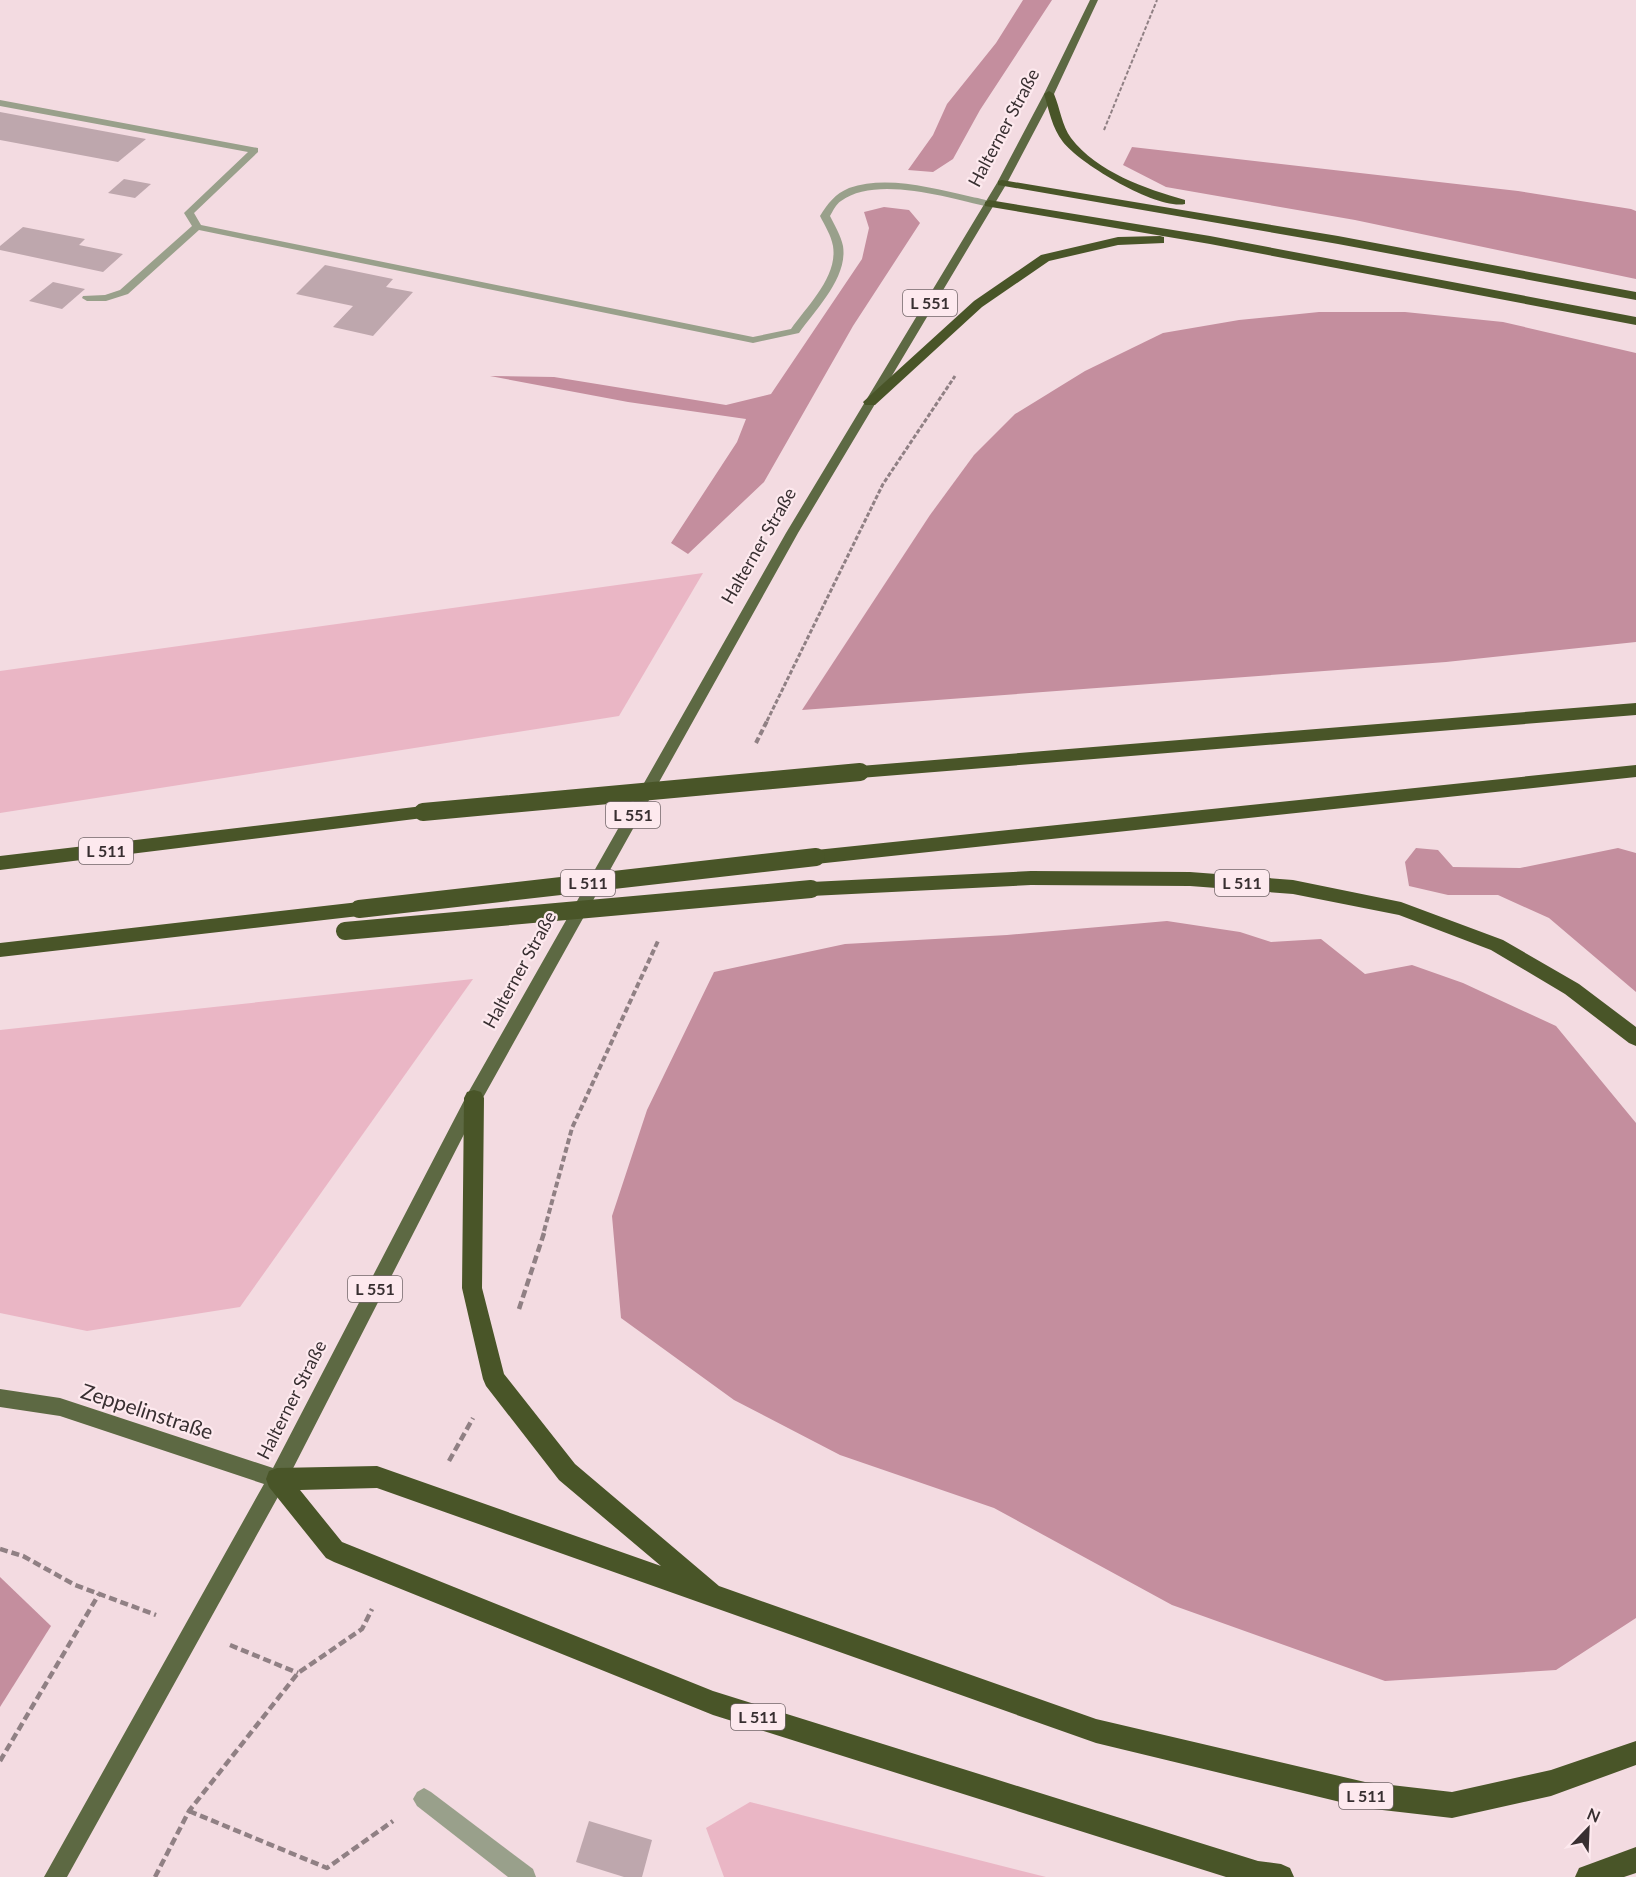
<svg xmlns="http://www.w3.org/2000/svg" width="1636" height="1877" viewBox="0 0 1636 1877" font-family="Lato,sans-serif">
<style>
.green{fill:#eab6c5}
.forest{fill:#c48e9e}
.building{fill:#bea7ad}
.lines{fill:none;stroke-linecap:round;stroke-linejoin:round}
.path-far3{stroke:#908084;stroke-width:2;stroke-dasharray:4 2;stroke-linecap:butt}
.path-far2{stroke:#908084;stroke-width:3;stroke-dasharray:4.5 2;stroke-linecap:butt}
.path-far1{stroke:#908084;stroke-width:4;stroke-dasharray:6 3;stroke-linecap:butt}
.path{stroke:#908084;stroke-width:4.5;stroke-dasharray:8 4;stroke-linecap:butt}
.minor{fill:#99a08b;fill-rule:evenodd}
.major{fill:#5d6943;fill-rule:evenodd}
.highway{fill:#495528;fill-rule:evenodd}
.highway-bridge{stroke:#495528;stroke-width:18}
.labels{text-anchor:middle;stroke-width:4.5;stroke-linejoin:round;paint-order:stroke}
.shield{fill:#fde9ee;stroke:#73676a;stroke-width:1.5}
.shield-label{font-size:16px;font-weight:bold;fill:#382f31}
.street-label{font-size:18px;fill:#382f31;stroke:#fde9ee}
.near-street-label{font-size:21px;fill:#382f31;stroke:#fde9ee}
</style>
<rect width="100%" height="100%" fill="#f3dbe1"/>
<g class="green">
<polygon points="703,573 619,716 0,813 0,671"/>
<polygon points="473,979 240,1307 87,1331 0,1313 0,1030"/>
<polygon points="750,1802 1046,1877 724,1877 706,1828"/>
</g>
<g class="forest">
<polygon points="1023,0 1052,0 980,110 953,159 933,172 908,170 933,135 947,104 996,43"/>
<polygon points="1132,147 1518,191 1631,209 1636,211 1636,279 1355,220 1166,187 1123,165"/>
<polygon points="884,207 909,210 920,223 853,326 764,482 688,554 671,543 737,442 746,419 628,402 490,376 554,377 726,405 771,394 862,259 869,228 864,212"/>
<polygon points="1319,312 1405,312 1503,322 1636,353 1636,642 1446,662 802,710 930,515 974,455 1015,414 1085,371 1163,333 1239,320"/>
<polygon points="1416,848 1438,850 1453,867 1520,868 1618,848 1636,853 1636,992 1549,918 1498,895 1448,895 1409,886 1405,862"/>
<polygon points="1167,921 1240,932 1271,942 1321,939 1365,974 1412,965 1463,983 1556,1026 1636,1123 1636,1618 1556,1670 1385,1681 1172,1605 994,1508 840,1455 734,1400 621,1318 612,1216 647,1110 714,972 845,944 1007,935"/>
<polygon points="0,1577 51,1626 0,1707"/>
</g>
<g class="building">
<polygon points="0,112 146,139 118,162 0,140"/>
<polygon points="124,179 151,184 135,198 108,193"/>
<polygon points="23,227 85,239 79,245 123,254 103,272 0,250 0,246"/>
<polygon points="325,265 393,279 386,287 413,292 373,336 333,327 353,306 296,294"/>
<polygon points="53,282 85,289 62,309 29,301"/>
<polygon points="589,1821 652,1840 642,1877 624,1877 576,1862"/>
</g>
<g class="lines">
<polyline class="path-far3" points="1104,130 1157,0"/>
<polyline class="path-far2" points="767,721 883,484 955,376"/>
<g class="path-far1">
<polyline points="756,743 768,719"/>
<polyline points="544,1231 572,1128 658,941"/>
</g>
<g class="path">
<polyline points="519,1309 545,1230"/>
<polyline points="449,1461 473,1418"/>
<polyline points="0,1549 23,1556 75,1585 156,1615"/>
<polyline points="230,1645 298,1673"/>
<polyline points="0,1761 99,1594"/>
<polyline points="189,1811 327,1868 393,1821"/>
<polyline points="155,1877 189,1811 298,1673 362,1629 372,1609"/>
</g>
<g class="minor">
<path d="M 0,100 L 258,148 L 258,152 L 194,213 L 201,225 L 753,337 L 791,329 C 807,306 838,277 833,246 C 831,235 825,226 820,216 C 828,203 835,194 849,188 C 886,175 932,188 968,196 C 976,198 987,199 994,204 L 989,207 C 950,198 876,175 841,201 C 836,204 833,211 830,216 C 835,226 841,236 843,246 C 848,278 815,310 799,333 L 753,343 L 199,230 L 128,294 L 106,301 L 87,301 L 82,298 L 83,296 L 105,295 L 120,290 L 192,226 L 184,213 L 186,211 L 248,152 L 0,106 Z"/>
<polygon points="424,1788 431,1792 533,1869 536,1877 508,1877 417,1806 413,1799 417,1792"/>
</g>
<polygon class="major" points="1090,0 1098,0 1054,94 1007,183 798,533 480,1103 284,1486 67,1877 44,1877 264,1484 60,1416 0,1407 0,1389 60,1398 273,1468 468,1093 786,533 997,183 1044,94"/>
<g class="highway">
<path d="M 1049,91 L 1054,94 C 1060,108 1062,126 1071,138 C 1097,172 1146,189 1185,200 L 1185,204 C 1157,210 1080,164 1063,142 C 1052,128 1049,110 1044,94 Z"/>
<polygon points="1002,180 1338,236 1636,292 1636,300 1338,244 998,185 998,181"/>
<polygon points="989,200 1210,236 1636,317 1636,325 1210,244 985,206 985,202"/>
<polygon points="1160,236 1164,237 1164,243 1118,245 1049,261 982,307 875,405 865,405 863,402 974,301 1041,255 1118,237"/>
<polygon points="1636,703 1636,715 860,778 854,776 852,772 854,768 860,766"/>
<polygon points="1636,765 1636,777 816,864 810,862 807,857 810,852 816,850"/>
<polygon points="423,806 429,808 431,812 429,816 423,818 0,870 0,856"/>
<polygon points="1031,871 1190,872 1293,880 1401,902 1503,940 1579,984 1636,1027 1636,1046 1629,1043 1565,994 1491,950 1399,915 1293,894 1190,886 1031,885 811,896 805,894 802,889 805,884 811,882"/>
<polygon points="359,902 365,904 368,909 365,914 359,916 0,957 0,943"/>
<polygon points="474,1090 481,1092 484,1098 482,1288 504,1374 575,1464 719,1586 1096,1719 1365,1782 1452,1792 1551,1770 1636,1741 1636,1765 1551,1796 1452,1818 1365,1808 1096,1743 377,1488 300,1490 342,1542 713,1691 1258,1861 1281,1864 1290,1868 1294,1877 1226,1877 713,1715 334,1562 326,1558 269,1487 266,1479 269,1471 277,1468 377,1466 661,1566 559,1480 486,1386 483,1379 462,1288 464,1098 467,1092"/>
<polygon points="1636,1847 1636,1873 1624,1877 1575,1877 1579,1868"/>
</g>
<g class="highway-bridge">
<polyline points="423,812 860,772"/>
<polyline points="359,909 816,857"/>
<polyline points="345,931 811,889"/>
</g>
</g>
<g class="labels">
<g class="shield">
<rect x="903" y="290" width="54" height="26" rx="4.5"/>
<rect x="606" y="802" width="54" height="26" rx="4.5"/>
<rect x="79" y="838" width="54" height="26" rx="4.5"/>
<rect x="561" y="870" width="54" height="26" rx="4.5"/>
<rect x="1215" y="870" width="54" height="26" rx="4.5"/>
<rect x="348" y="1276" width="54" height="26" rx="4.5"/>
<rect x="731" y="1704" width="54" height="26" rx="4.5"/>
<rect x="1339" y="1783" width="54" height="26" rx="4.5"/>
</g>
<g class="shield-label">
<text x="930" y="309">L 551</text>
<text x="633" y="821">L 551</text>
<text x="106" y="857">L 511</text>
<text x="588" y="889">L 511</text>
<text x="1242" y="889">L 511</text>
<text x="375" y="1295">L 551</text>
<text x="758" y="1723">L 511</text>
<text x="1366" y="1802">L 511</text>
</g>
<g class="street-label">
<text transform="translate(1004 128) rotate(-62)" y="6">Halterner Straße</text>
<text transform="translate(759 546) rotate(-60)" y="6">Halterner Straße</text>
<text transform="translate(520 970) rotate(-61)" y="6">Halterner Straße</text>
<text transform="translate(292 1400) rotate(-63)" y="6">Halterner Straße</text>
</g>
<g class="near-street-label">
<text transform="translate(147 1412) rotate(18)" y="7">Zeppelinstraße</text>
</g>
</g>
<g transform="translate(1588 1829) rotate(23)" stroke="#fde9ee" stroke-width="4.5" paint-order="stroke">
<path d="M0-4.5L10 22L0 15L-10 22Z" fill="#382f31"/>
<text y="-9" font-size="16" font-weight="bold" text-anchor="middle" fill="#382f31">N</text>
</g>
</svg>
